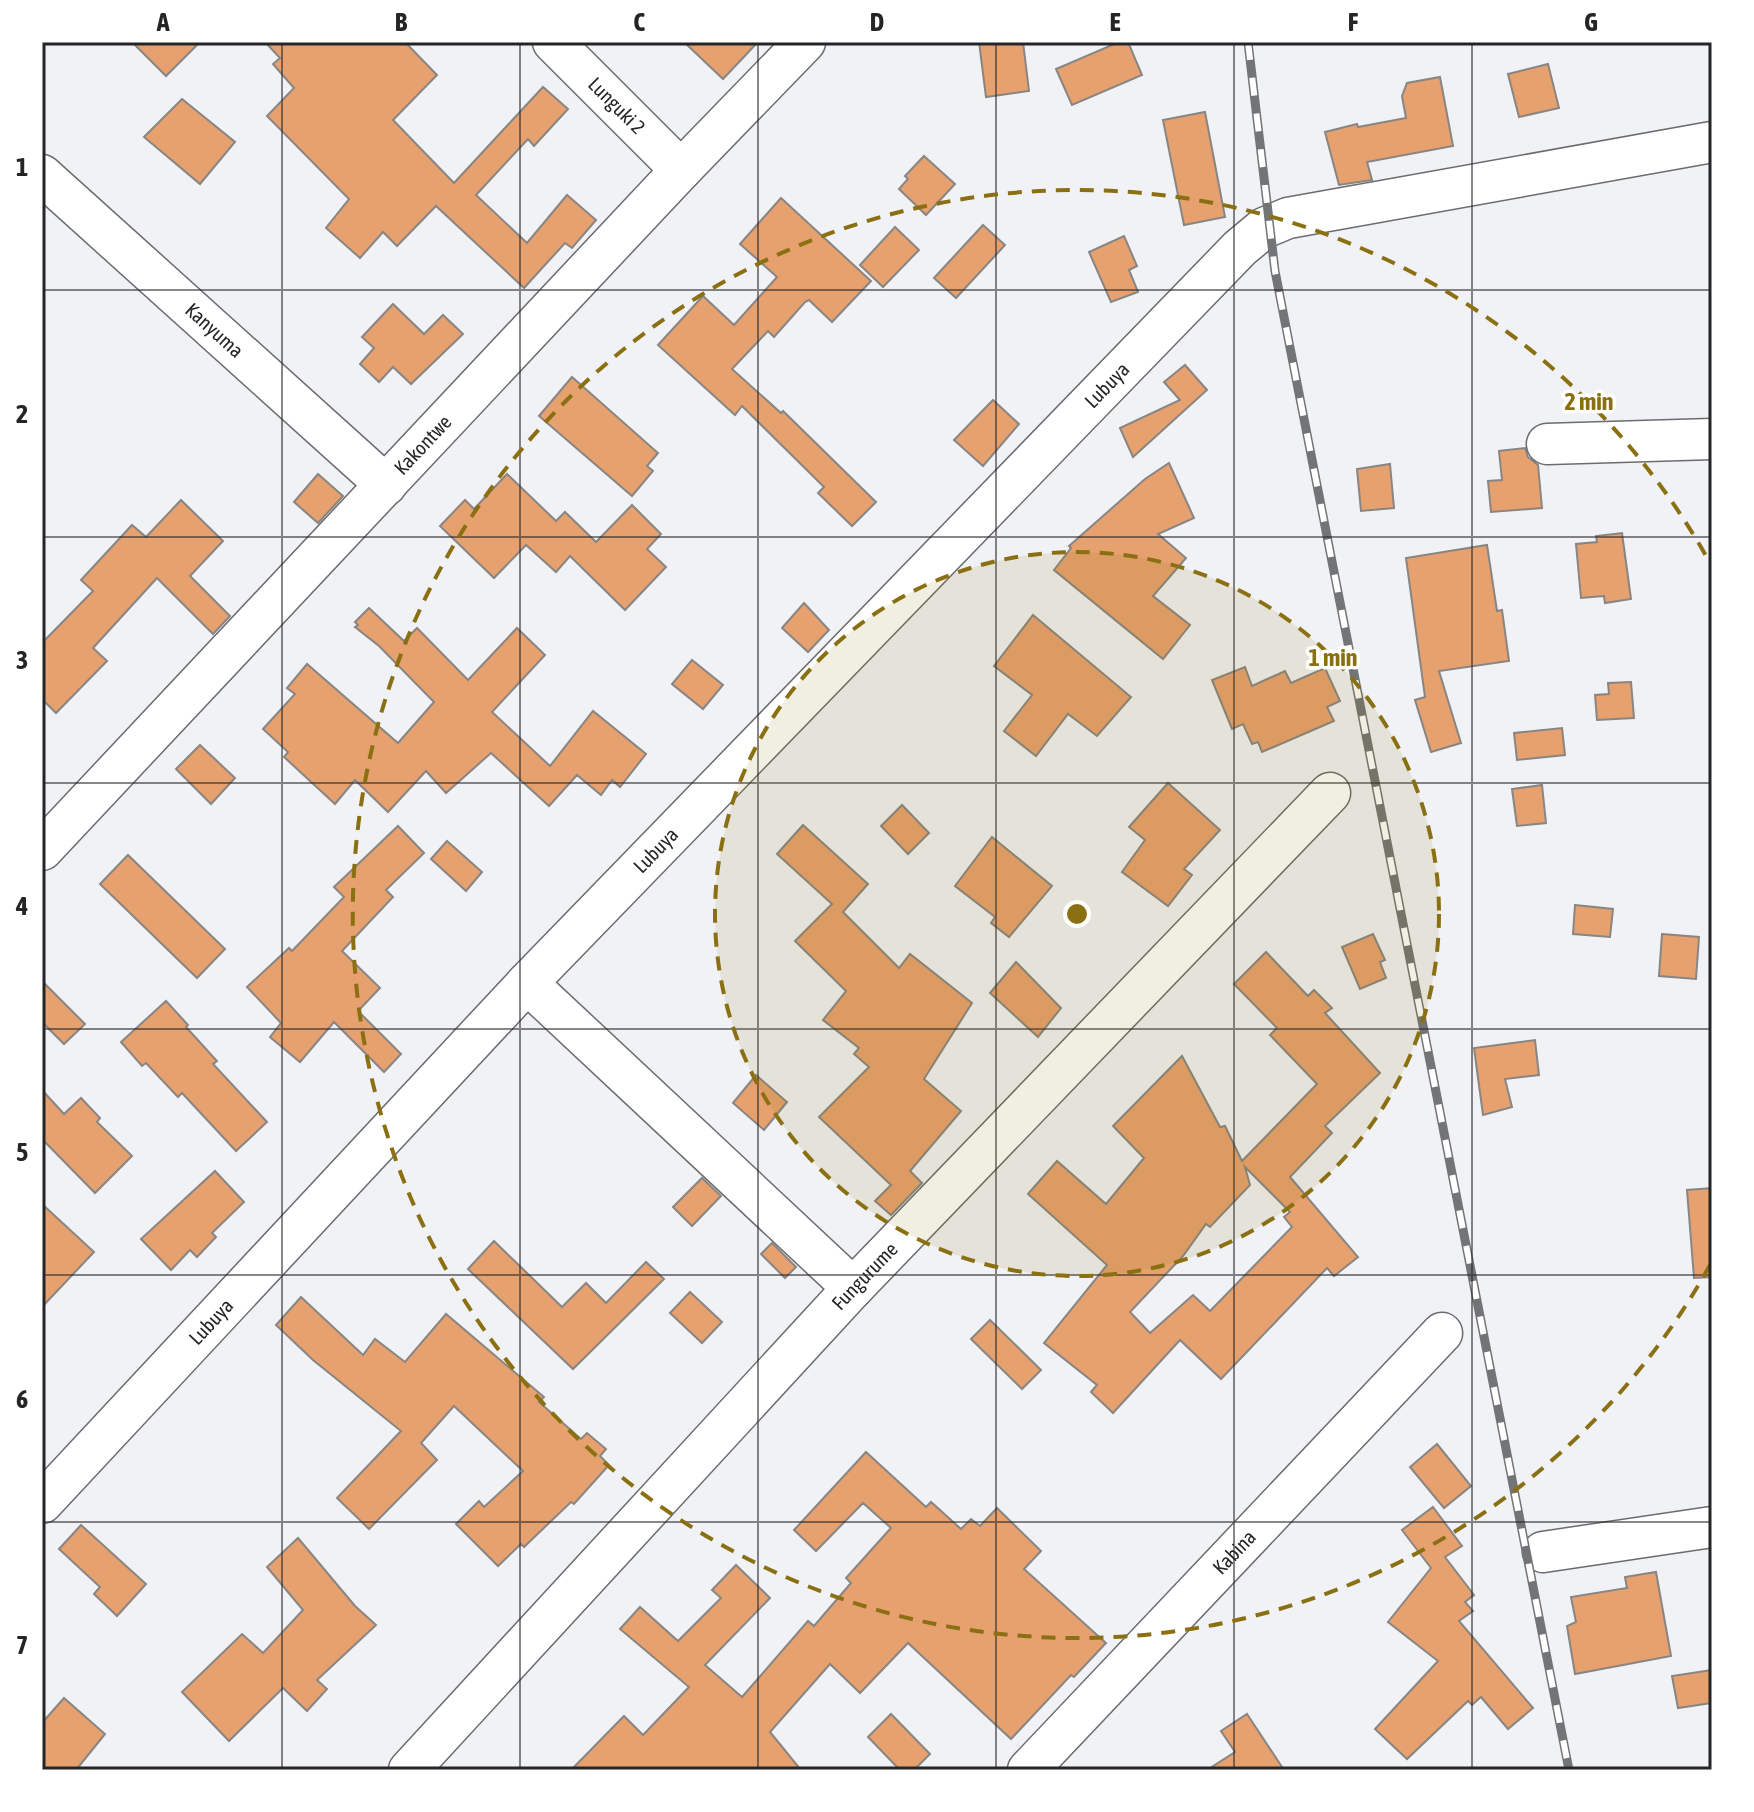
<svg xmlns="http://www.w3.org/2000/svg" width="1754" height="1812" viewBox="0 0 1754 1812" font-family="'Asap Condensed',sans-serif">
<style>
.building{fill:#e7a16f;stroke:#888583;stroke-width:2;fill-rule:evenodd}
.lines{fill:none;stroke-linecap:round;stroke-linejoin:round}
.minor-casing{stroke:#6a6c6e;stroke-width:43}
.minor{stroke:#fff;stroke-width:40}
.rail-casing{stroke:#737476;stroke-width:9}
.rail{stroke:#fff;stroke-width:6;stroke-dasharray:18;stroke-linecap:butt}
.grid{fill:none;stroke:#242526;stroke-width:2;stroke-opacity:0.55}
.ring{fill:none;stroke:#8b7013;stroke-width:4;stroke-dasharray:14 10}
.labels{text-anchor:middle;stroke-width:7;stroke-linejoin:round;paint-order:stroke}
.street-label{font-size:20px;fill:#242526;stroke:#fff}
.centre{fill:#8b7013;stroke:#fff;stroke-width:4}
.ring-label{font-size:24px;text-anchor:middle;font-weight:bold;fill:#8b7013;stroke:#fff;stroke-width:7;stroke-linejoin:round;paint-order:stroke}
.neatline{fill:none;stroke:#242526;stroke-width:3}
.grid-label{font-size:26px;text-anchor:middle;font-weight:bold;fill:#242526}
</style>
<rect width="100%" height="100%" fill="#f1f2f5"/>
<g class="building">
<polygon points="132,42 200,42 166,76"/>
<polygon points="265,42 405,42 437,75 393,120 454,183 543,87 568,109 534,146 528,139 476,195 527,243 567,195 596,220 572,248 565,243 524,288 436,206 397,246 383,232 360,258 326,228 349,199 267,116 294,88 273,64 280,58"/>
<polygon points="684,42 758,42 723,79"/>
<polygon points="979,42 1023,42 1029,91 986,97"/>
<polygon points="1119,42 1128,42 1142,75 1072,105 1056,69"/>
<polygon points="1548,64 1559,108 1519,117 1508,74"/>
<polygon points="1440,77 1453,146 1367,162 1372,180 1339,185 1325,132 1357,124 1358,127 1406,118 1402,96 1407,83"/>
<polygon points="182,99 235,142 200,184 144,137"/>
<polygon points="1205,112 1225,217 1184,225 1163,120"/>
<polygon points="924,156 955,184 926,215 899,189 908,179 905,176"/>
<polygon points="781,198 871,281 832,322 809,300 805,302 774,337 768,331 732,369 781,413 783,411 876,502 852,526 818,493 824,487 742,406 735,415 658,345 703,296 734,325 777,277 740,244"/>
<polygon points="983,225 1005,245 956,298 934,278"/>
<polygon points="895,227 919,250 883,287 860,265"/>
<polygon points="1124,236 1137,266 1129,270 1138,292 1111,302 1089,252"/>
<polygon points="393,304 424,334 443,315 463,334 411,384 393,367 379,382 360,364 374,348 362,337"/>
<polygon points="1185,365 1207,390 1133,457 1120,428 1180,400 1164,382"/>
<polygon points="572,377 658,453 647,466 653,471 632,496 539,416"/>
<polygon points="993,400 1019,424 983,466 954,440"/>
<polygon points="1525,448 1528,457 1538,465 1542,508 1491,512 1488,481 1502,480 1499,451"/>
<polygon points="1169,463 1194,518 1158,534 1186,558 1153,596 1190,625 1163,659 1054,570 1071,548 1069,546 1145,479"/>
<polygon points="1390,464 1394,508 1361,511 1357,469"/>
<polygon points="318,474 343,496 318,523 294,502"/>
<polygon points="507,474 556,521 565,512 596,542 632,505 661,534 647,549 666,567 625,610 570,556 556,572 526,545 494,578 440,526 465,500 474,509"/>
<polygon points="181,500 223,541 190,576 230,616 213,634 157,578 93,648 107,661 56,713 42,699 42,643 93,591 81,580 132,525 146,537"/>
<polygon points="1622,533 1631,599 1605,603 1604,596 1581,598 1576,544 1597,542 1596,536"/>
<polygon points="1487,545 1497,611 1502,610 1509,661 1439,671 1461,743 1431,752 1415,700 1425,697 1406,558"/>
<polygon points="804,603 829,630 808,652 782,628"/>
<polygon points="369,608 404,641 417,628 468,680 517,628 545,655 492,712 550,766 593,711 646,754 620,787 612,780 601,795 577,775 549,806 491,753 446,793 426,771 388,812 355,780 335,804 284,757 288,752 263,729 295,694 287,688 307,664 398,743 434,702 379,646 355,627 358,625 355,622"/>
<polygon points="1033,615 1131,697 1097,736 1068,714 1036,756 1004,731 1032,695 994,666"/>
<polygon points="692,660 723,685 703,709 672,684"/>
<polygon points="1245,667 1252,686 1285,671 1291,683 1325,668 1340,701 1327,707 1334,721 1262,752 1258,742 1252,744 1243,724 1232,729 1212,680"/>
<polygon points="1631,682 1634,718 1597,720 1595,695 1609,694 1608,683"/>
<polygon points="1562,728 1565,755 1517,760 1514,733"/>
<polygon points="200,745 235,778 211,804 176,769"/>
<polygon points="1168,783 1220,830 1184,869 1192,875 1168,906 1122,872 1145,840 1129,827"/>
<polygon points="1542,785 1546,823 1517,826 1512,789"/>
<polygon points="902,805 929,833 908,854 881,826"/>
<polygon points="803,825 868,884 843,912 899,968 910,954 972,1003 924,1079 961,1111 910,1171 922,1183 891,1215 875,1201 891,1185 819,1117 869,1067 854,1054 859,1048 823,1020 846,991 795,941 832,904 777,854"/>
<polygon points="398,826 424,853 386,890 393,897 342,951 380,988 358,1011 401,1054 384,1072 334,1022 300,1062 270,1037 281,1023 247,987 289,948 292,951 344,897 334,887"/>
<polygon points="992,837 1052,886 1009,937 991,923 995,917 955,886"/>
<polygon points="447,841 482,872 466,891 431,859"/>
<polygon points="128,855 225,949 197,978 100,884"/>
<polygon points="1575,905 1613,909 1610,937 1573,934"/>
<polygon points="1373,934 1385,960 1380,962 1386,978 1360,989 1342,947"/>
<polygon points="1662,934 1699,937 1696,979 1659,976"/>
<path d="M 1266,952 L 1308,996 L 1314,990 L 1332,1008 L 1325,1013 L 1380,1073 L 1325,1126 L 1332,1133 L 1290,1177 L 1358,1257 L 1334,1276 L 1327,1268 L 1221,1379 L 1180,1340 L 1113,1413 L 1091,1392 L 1097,1385 L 1044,1343 L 1107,1265 L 1028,1194 L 1057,1161 L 1106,1204 L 1144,1158 L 1113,1126 L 1182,1056 L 1220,1127 L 1225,1126 L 1242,1161 L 1317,1084 L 1270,1035 L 1277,1028 L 1234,984 ZM 1245,1167 L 1290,1212 L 1284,1217 L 1292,1227 L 1210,1311 L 1193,1295 L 1150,1333 L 1130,1312 L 1183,1256 L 1206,1224 L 1210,1227 L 1250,1185 Z"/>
<polygon points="1016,962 1061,1008 1038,1037 990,993"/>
<polygon points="42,981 85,1024 64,1044 42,1022"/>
<polygon points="166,1001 188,1025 186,1027 217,1061 213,1064 267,1122 236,1151 182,1093 178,1097 146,1063 142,1066 121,1042"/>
<polygon points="1535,1040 1539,1075 1505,1079 1512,1107 1483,1115 1474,1048"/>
<polygon points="756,1075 787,1102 764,1130 733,1103"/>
<polygon points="42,1090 64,1114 81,1098 100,1118 97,1122 132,1156 95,1193 42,1139"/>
<polygon points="215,1171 244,1202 212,1233 216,1237 197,1257 190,1250 171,1270 141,1239"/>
<polygon points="702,1178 721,1196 692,1226 673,1207"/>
<polygon points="1712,1188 1712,1277 1694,1278 1687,1190"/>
<polygon points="42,1204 94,1252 42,1307"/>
<polygon points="494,1241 562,1307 586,1283 606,1303 646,1262 664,1279 573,1369 468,1269"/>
<polygon points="772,1243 796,1267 785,1278 761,1254"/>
<polygon points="690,1292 722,1322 702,1343 670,1313"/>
<polygon points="301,1297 363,1355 375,1339 405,1362 446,1314 544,1397 539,1402 581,1439 587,1433 606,1449 600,1456 609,1465 574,1504 571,1502 524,1547 521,1544 498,1566 456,1524 479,1501 484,1507 523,1471 454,1406 421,1443 437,1460 369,1529 337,1498 401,1431 313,1360 276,1325"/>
<polygon points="990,1320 1041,1370 1022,1389 971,1339"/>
<polygon points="1437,1444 1471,1486 1444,1508 1410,1467"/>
<polygon points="866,1452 926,1507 931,1502 961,1529 971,1519 980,1526 997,1508 1041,1551 1024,1569 1106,1643 1074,1677 1071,1675 1011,1739 908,1643 860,1693 830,1664 770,1732 801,1770 571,1770 624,1716 643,1735 689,1687 620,1629 640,1607 678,1641 721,1598 712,1590 736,1565 770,1598 705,1665 742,1697 808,1621 814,1626 851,1583 846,1578 891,1528 863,1503 816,1551 794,1530"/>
<polygon points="1433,1507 1462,1546 1445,1557 1474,1595 1465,1602 1473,1611 1459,1621 1533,1708 1508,1729 1481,1697 1472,1705 1468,1701 1407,1759 1375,1729 1438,1661 1388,1622 1431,1568 1402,1530"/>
<polygon points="81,1525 146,1584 117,1616 94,1594 100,1587 59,1549"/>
<polygon points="298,1538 355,1606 376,1625 317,1680 327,1689 307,1711 283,1688 229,1741 182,1692 242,1634 263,1653 303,1610 267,1567"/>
<polygon points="1656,1572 1671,1656 1575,1674 1567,1626 1576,1622 1571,1597 1627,1588 1625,1577"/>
<polygon points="1712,1670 1712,1703 1678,1708 1672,1676"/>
<polygon points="64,1698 105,1734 76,1770 42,1770 42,1723"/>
<polygon points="891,1714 930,1754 914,1770 900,1770 868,1737"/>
<polygon points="1247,1714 1284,1770 1207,1770 1235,1752 1221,1731"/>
</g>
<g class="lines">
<g class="minor-casing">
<g id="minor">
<path id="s1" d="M 553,42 L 681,170"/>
<path id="s2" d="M 42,175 L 386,485"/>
<polyline points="1547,444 1712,439"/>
<path id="s3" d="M 42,850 L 681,170 L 805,42"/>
<polyline points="527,983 853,1288"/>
<path id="s4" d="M 42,1503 L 527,983 L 1240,248 L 1264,228 L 1288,218 L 1712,142"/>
<polyline points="1543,1552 1712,1527"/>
<path id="s5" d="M 409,1770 L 853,1288 L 1330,793"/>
<path id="s6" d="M 1028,1770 L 1442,1333"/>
</g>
</g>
<use href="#minor" class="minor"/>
<g class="rail-casing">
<polyline id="rail" points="1248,42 1275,271 1569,1770"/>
</g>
<use href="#rail" class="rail"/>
</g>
<path class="grid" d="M 282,42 L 282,1770M 520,42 L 520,1770M 758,42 L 758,1770M 996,42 L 996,1770M 1234,42 L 1234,1770M 1472,42 L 1472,1770M 42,290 L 1712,290M 42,537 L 1712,537M 42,783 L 1712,783M 42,1029 L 1712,1029M 42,1275 L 1712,1275M 42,1522 L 1712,1522"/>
<circle cx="1077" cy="914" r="362" fill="#8b7013" fill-opacity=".12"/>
<g class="ring">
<circle cx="1077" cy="914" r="362"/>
<path d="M1710 1265A724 724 0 1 1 1710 563"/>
</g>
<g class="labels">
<g class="street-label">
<text dy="7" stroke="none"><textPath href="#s1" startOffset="90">Lunguki 2</textPath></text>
<text dy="7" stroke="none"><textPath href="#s2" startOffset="232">Kanyuma</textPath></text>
<text dy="7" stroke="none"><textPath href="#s4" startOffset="1544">Lubuya</textPath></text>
<text dy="7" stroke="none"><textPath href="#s3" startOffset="556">Kakontwe</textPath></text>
<text dy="7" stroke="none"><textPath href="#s4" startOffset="896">Lubuya</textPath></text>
<text dy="7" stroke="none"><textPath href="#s5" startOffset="672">Fungurume</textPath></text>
<text dy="7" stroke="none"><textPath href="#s4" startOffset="248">Lubuya</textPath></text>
<text dy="7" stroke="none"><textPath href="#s6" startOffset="300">Kabina</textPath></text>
</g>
</g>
<circle cx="1077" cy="914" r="12" class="centre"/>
<g class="ring-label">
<text x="1589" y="410">2 min</text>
<text x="1333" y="666">1 min</text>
</g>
<rect width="1754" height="1812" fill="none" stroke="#ffffff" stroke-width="88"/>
<rect x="44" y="44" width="1666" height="1724" class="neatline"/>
<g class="grid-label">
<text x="163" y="31">A</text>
<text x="401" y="31">B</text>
<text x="639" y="31">C</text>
<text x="877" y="31">D</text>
<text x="1115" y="31">E</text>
<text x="1353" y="31">F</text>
<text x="1591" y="31">G</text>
<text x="22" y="176">1</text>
<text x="22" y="423">2</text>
<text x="22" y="669">3</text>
<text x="22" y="915">4</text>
<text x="22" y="1161">5</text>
<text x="22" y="1408">6</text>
<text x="22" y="1654">7</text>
</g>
</svg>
